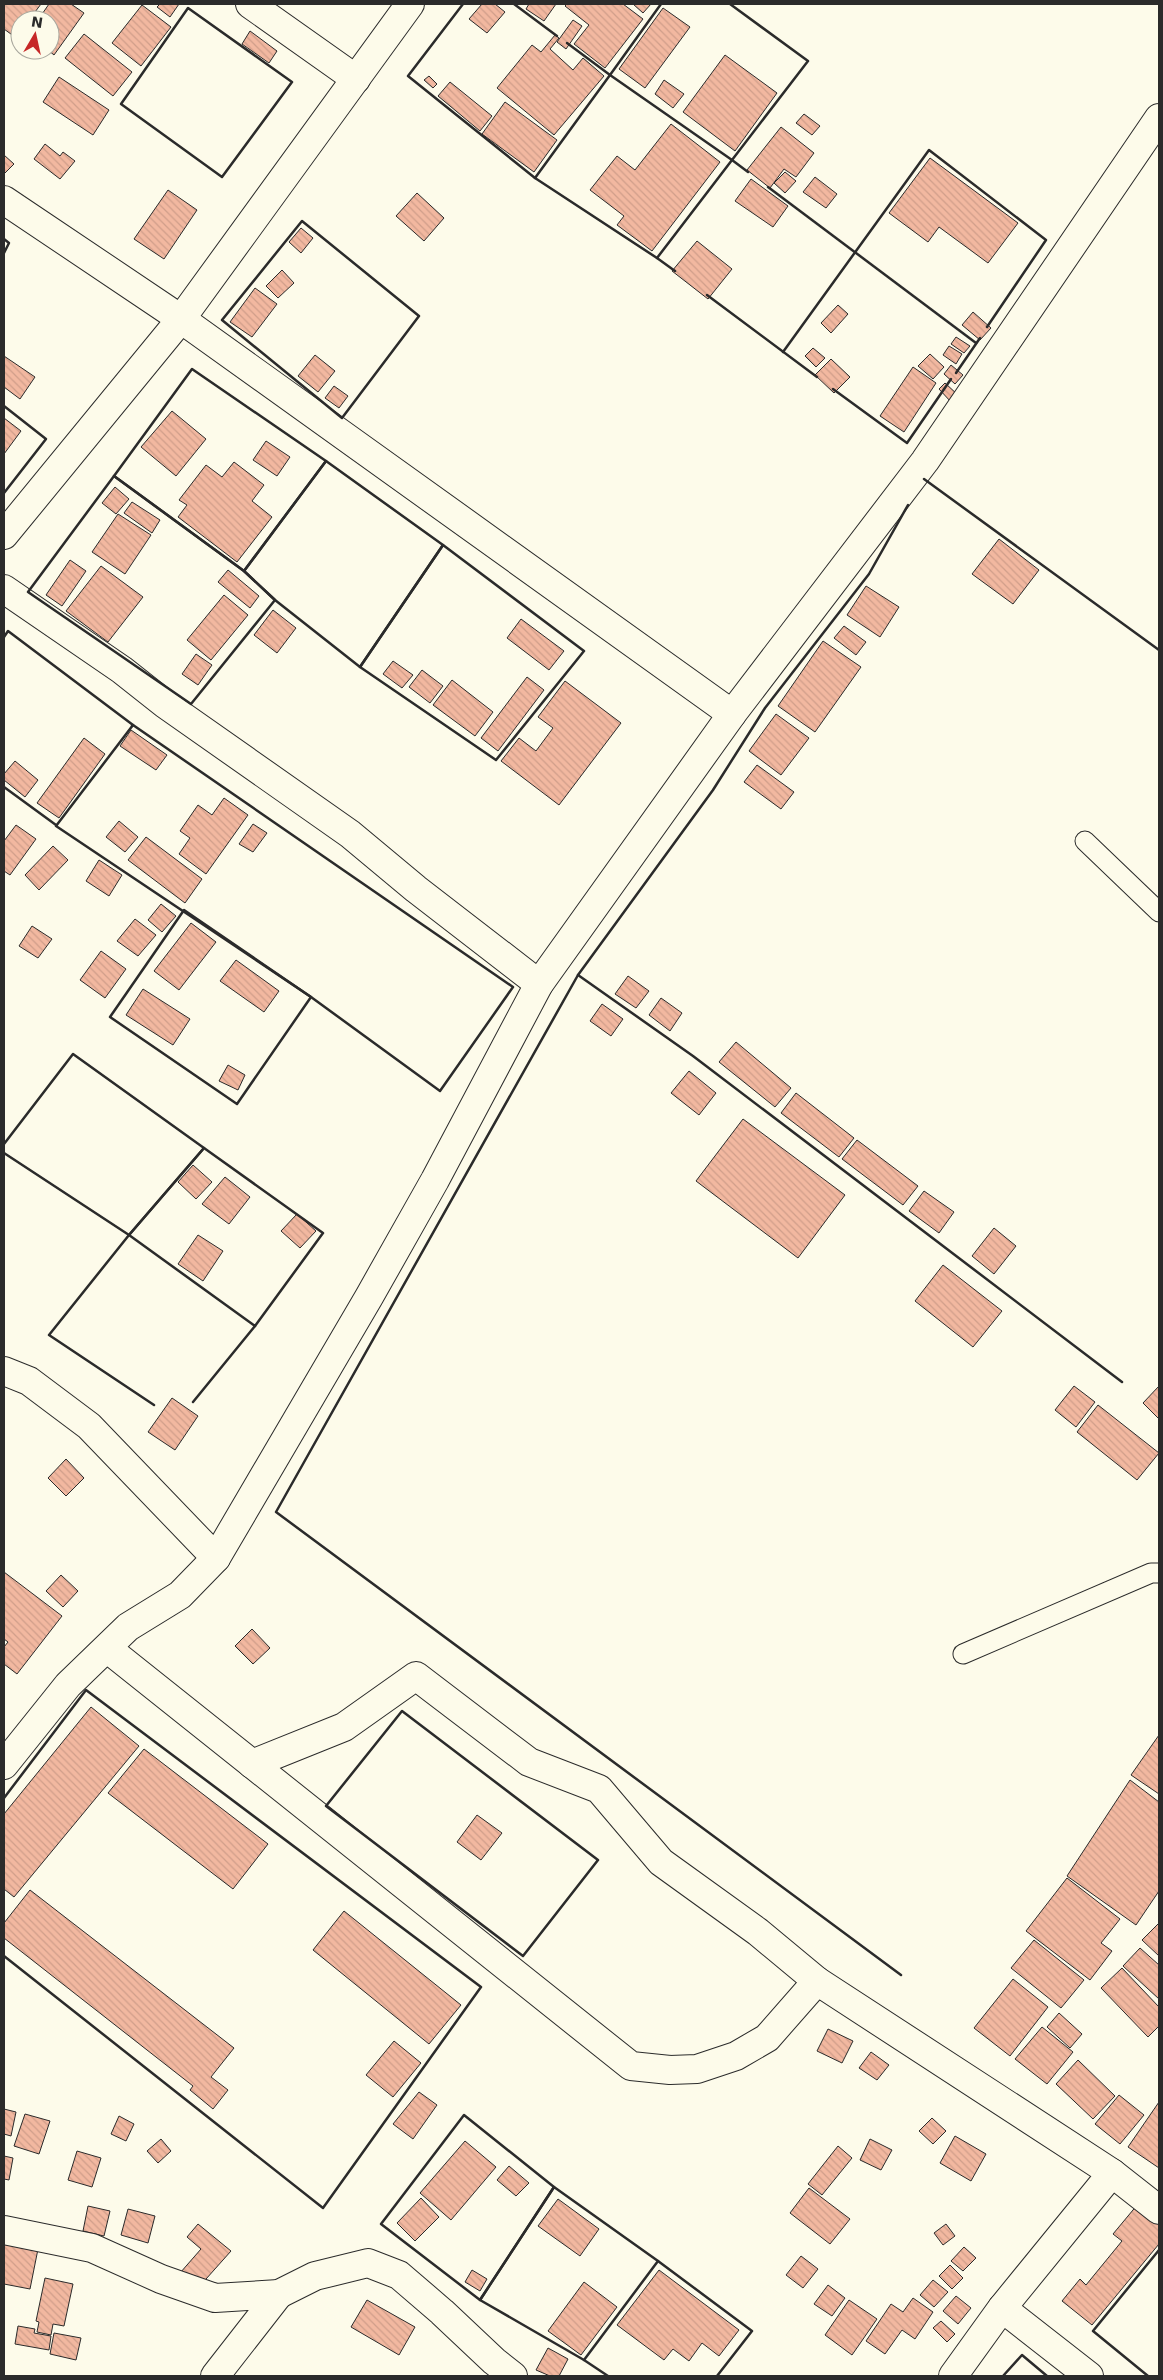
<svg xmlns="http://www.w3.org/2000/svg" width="1163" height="2380" viewBox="0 0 1163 2380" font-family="'DejaVu Sans',sans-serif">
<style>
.building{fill:url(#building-back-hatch);stroke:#2b2b2b}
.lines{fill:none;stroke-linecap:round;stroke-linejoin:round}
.service-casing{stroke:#2b2b2b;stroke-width:21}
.minor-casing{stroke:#2b2b2b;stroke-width:30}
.service{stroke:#fdfbea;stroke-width:19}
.minor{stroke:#fdfbea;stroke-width:28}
.wall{stroke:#2b2b2b;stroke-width:2.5}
</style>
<defs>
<pattern id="building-back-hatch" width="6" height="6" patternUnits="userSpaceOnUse" patternTransform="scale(1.25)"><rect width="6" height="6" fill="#f2b8a0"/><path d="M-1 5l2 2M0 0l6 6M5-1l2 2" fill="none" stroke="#d09e8a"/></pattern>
</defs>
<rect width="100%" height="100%" fill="#fdfbea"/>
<g class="building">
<polygon points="4,4 41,4 29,20 20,20 20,31 15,37 4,29"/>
<polygon points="49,4 71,4 84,13 54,55 48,50 50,50 50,20 38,20"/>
<polygon points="160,4 179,4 170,17 157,7"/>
<polygon points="482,4 495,4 505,12 487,33 469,19"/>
<polygon points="529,4 556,4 544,21 526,9"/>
<polygon points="567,4 623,4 643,19 605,68 574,44 589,25 565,6"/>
<polygon points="633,4 651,4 643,13"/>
<polygon points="142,5 171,27 141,66 112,43"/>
<polygon points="663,8 690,27 645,88 619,69"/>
<polygon points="573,20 582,26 566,49 557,42"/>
<polygon points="250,31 277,51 269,63 242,44"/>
<polygon points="84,34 132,72 113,96 65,58"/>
<polygon points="555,35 559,38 550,49 573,70 583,58 604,76 554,135 497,88 532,45 541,52"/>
<polygon points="725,55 777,93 735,151 683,112"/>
<polygon points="429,76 437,84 433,88 424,80"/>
<polygon points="59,77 109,110 93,135 43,102"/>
<polygon points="664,80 684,94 673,108 655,94"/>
<polygon points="450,82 492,116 480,131 438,96"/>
<polygon points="505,102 557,140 534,172 482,134"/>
<polygon points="804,114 820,126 812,135 796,123"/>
<polygon points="671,124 720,162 652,251 617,225 624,216 590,190 617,156 635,170"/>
<polygon points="781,127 814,153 796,177 784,169 770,188 747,170"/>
<polygon points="45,144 60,156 63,152 75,161 60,179 34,159"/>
<polygon points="4,155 14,164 4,174"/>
<polygon points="930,158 1018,223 988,263 939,227 928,242 889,213"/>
<polygon points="785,172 796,181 785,193 774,183"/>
<polygon points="815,177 837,194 826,208 803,192"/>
<polygon points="751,179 788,206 773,227 735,201"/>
<polygon points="168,190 197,210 164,259 134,239"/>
<polygon points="417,193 444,218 424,241 396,216"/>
<polygon points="301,228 313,238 301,253 289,242"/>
<polygon points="697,241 732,269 708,299 672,271"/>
<polygon points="282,270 294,283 278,298 266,286"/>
<polygon points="255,288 277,304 252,337 230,322"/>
<polygon points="838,305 848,314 831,333 821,323"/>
<polygon points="973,312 991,328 980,340 962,325"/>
<polygon points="956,337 970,346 964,353 951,344"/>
<polygon points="949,346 962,354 956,364 943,355"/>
<polygon points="813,348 825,358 816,367 805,356"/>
<polygon points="930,354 944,367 933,379 918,366"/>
<polygon points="315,355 335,371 318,392 298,376"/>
<polygon points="4,356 35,377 20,399 4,387"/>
<polygon points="831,359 850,377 834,393 815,375"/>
<polygon points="951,365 963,375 955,384 944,374"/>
<polygon points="913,367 936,383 904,432 880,416"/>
<polygon points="945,383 958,395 951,402 939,389"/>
<polygon points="334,386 348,396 339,408 325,398"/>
<polygon points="172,411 206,439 176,476 141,447"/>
<polygon points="4,418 21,431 4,454"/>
<polygon points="266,441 290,457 277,476 253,460"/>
<polygon points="234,462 264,485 252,501 272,517 237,562 178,517 187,505 179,500 206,465 222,477"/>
<polygon points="115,487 129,499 116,514 102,503"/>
<polygon points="132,502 160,520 152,533 124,513"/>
<polygon points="118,514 151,535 125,574 92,552"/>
<polygon points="999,539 1039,570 1013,604 972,574"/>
<polygon points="70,560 86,571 62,606 46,595"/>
<polygon points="101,566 143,597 108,642 66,611"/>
<polygon points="228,570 259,596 250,608 218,582"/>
<polygon points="866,586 899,607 880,637 847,615"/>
<polygon points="224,595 248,615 211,660 187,640"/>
<polygon points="273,610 296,628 277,653 254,635"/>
<polygon points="521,619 564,651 549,670 507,638"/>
<polygon points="844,626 866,642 856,655 834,638"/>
<polygon points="823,641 861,667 815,732 778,706"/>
<polygon points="196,654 212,665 198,685 182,674"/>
<polygon points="393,661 413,675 402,688 383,674"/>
<polygon points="422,670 443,686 430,703 409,687"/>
<polygon points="527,677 544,690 498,751 481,738"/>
<polygon points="452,680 493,712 475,736 433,705"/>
<polygon points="565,681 621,723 559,805 501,761 519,738 536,751 553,728 538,717"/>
<polygon points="776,714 809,738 781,775 749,751"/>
<polygon points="131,730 167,755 156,770 120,746"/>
<polygon points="84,738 105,754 59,818 37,803"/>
<polygon points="15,761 38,780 25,797 4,780 4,774"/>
<polygon points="757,765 794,792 781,809 744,782"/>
<polygon points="224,798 248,815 206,874 179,854 190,838 180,831 198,805 212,815"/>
<polygon points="119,821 138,837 125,852 106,837"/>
<polygon points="253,824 267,833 253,852 239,844"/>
<polygon points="16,825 36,839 10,875 4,871 4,841"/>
<polygon points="146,837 202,879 185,903 128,860"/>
<polygon points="53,846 68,860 39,890 25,875"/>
<polygon points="99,860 122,875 109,896 86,881"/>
<polygon points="161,904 176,916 162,932 148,920"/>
<polygon points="135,919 156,935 138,956 117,941"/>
<polygon points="191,923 216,942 179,990 154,971"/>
<polygon points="32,926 52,939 38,958 19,946"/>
<polygon points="101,951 126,969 105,998 80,980"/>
<polygon points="236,960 279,991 264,1012 220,981"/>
<polygon points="628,976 649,991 636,1008 615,994"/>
<polygon points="143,989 190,1019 173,1045 126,1015"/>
<polygon points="661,998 682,1013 670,1031 649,1015"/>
<polygon points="602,1004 623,1019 611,1036 590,1021"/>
<polygon points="736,1042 791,1088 775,1107 719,1062"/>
<polygon points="228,1065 245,1075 238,1090 219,1081"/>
<polygon points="689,1071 716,1093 699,1115 671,1093"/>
<polygon points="796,1093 854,1138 839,1157 781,1113"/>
<polygon points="743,1119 845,1195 798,1258 696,1181"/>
<polygon points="857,1140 918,1186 903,1205 842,1159"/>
<polygon points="193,1165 212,1182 196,1199 178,1182"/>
<polygon points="225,1177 250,1197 229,1224 202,1204"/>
<polygon points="924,1191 954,1212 939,1233 909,1211"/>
<polygon points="297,1214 316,1231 300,1248 281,1231"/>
<polygon points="994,1228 1016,1246 994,1274 972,1256"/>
<polygon points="198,1235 223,1251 203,1281 178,1264"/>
<polygon points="943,1265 1002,1311 973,1347 915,1301"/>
<polygon points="1074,1386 1095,1402 1076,1427 1055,1410"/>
<polygon points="1159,1386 1159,1419 1143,1403"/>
<polygon points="172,1398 198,1416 175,1450 148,1432"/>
<polygon points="1098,1405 1159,1453 1137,1480 1077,1432"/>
<polygon points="66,1459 84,1478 66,1496 48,1478"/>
<polygon points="4,1572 62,1616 17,1674 4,1664 4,1647 8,1642 4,1639"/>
<polygon points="61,1575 78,1591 63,1607 46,1591"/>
<polygon points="252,1629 270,1648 253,1664 235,1646"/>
<polygon points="91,1707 139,1746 14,1897 4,1889 4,1814"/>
<polygon points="1159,1735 1159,1794 1131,1775"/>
<polygon points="144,1749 268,1844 233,1889 108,1793"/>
<polygon points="1130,1780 1159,1802 1159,1891 1136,1925 1067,1876"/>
<polygon points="477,1815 502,1833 481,1860 457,1842"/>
<polygon points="1067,1878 1120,1919 1101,1943 1112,1951 1090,1980 1026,1931"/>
<polygon points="30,1890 234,2048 211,2077 228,2090 213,2109 190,2090 193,2086 4,1938 4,1923"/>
<polygon points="344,1911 461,2005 429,2044 313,1950"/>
<polygon points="1159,1923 1159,1956 1142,1940"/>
<polygon points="1034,1940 1084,1980 1061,2008 1011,1968"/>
<polygon points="1140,1948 1159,1965 1159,1999 1123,1966"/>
<polygon points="1122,1968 1159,2007 1159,2026 1148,2037 1101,1988"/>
<polygon points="1013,1979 1048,2007 1010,2056 974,2028"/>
<polygon points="1059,2013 1082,2034 1070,2048 1047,2027"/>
<polygon points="1042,2027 1073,2052 1047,2084 1015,2059"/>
<polygon points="828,2029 853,2041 842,2063 817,2051"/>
<polygon points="394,2041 421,2063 393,2097 366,2075"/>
<polygon points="871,2052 889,2065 877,2080 859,2068"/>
<polygon points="1078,2060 1115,2096 1093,2119 1056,2084"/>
<polygon points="419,2092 437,2105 413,2139 393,2124"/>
<polygon points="1119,2095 1144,2115 1120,2144 1095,2124"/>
<polygon points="1159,2102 1159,2168 1128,2147"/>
<polygon points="4,2109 16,2112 11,2136 4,2134"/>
<polygon points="25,2114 50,2121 39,2154 14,2146"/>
<polygon points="119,2116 134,2124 126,2141 111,2134"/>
<polygon points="932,2118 946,2131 933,2144 919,2131"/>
<polygon points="955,2136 986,2154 971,2181 940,2163"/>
<polygon points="161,2139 171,2151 158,2163 147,2151"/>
<polygon points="870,2139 892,2150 881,2170 860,2160"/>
<polygon points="465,2141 496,2167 451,2220 420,2193"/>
<polygon points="838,2146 852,2158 822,2195 808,2184"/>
<polygon points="77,2151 101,2158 92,2187 68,2180"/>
<polygon points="4,2156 13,2158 9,2180 4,2179"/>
<polygon points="509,2166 529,2183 516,2196 497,2180"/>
<polygon points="809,2188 850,2219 830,2244 790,2213"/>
<polygon points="421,2198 439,2217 415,2241 397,2223"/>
<polygon points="558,2199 599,2229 580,2256 538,2226"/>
<polygon points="1138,2204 1159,2222 1159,2244 1092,2325 1062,2301 1080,2279 1086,2285 1122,2241 1113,2234"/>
<polygon points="88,2206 110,2211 104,2236 83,2231"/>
<polygon points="128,2209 155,2216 148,2243 121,2235"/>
<polygon points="198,2224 231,2251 198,2288 180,2273 201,2249 187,2237"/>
<polygon points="946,2224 955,2236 943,2245 934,2233"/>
<polygon points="4,2242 38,2249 30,2289 4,2284"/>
<polygon points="964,2247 976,2258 963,2271 951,2261"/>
<polygon points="801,2256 818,2269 803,2288 786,2275"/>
<polygon points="950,2265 963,2278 952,2289 939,2276"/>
<polygon points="472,2270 487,2279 480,2291 465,2282"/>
<polygon points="659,2270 739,2330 719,2356 702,2343 689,2361 673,2349 664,2360 617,2325"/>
<polygon points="45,2278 73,2284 64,2326 53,2324 51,2335 37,2332 39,2322 36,2321"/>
<polygon points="933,2280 948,2292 934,2307 920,2295"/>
<polygon points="584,2282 617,2307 581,2355 548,2331"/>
<polygon points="828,2285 845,2298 832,2316 814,2304"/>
<polygon points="956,2296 971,2308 958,2324 943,2311"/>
<polygon points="913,2298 933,2312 915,2339 902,2330 885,2354 866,2341 891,2304 903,2312"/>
<polygon points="367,2300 415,2327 399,2355 351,2327"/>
<polygon points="849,2300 877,2319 852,2355 825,2335"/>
<polygon points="941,2321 955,2334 947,2342 933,2328"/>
<polygon points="18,2326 35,2329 34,2333 51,2336 49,2350 15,2344"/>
<polygon points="54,2333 81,2338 76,2360 50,2354"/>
<polygon points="548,2348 568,2359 559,2376 550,2376 536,2370"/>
</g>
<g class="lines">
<g class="service-casing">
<g id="service">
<polyline points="1085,841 1159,912"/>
<polyline points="963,1654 1151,1573 1159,1573"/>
</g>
</g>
<g class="minor-casing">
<g id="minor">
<polyline points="250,4 356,79"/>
<polyline points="4,200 181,319 732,714"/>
<polyline points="4,535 181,319 410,4"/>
<polyline points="4,589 122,670 165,704 350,834 416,889 539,984"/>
<polyline points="4,1371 29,1381 89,1426 216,1558"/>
<polyline points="108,1649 631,2066 670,2070 697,2069 736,2056 767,2038 817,1981 1112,2173"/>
<polyline points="252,1764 344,1727 416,1676 529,1762 599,1789 661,1862 758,1932 817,1981"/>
<polyline points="4,1765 68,1685 128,1627 180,1595 216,1558 369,1297 435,1180 539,984 732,714 925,461 1159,118"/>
<polyline points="4,2230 92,2248 161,2279 215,2298 279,2294 315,2276 368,2263 399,2275 442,2312 494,2361 513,2376"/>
<polyline points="1002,2308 1089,2376"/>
<polyline points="215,2376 279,2294"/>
<polyline points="953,2376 1002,2308 1112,2173 1159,2210"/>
</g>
</g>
<use href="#service" class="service"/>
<use href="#minor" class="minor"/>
<g class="wall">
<polyline points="463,4 408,76 535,178"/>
<polyline points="514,4 557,36"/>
<polygon points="188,8 292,82 222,177 121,104"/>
<polyline points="567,43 610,75 661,4"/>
<polyline points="768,187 976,343"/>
<polygon points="302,221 419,316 342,418 222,320"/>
<polyline points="4,239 9,243 4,253"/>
<polyline points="657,258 535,178 610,75 732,160 808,61 730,4"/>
<polyline points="675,271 657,258 732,160 748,172"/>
<polyline points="707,295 817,377"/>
<polyline points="783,352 929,150 1046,240 987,327"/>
<polygon points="192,369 326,461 244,571 114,476"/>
<polyline points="956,373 980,338"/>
<polyline points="833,389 907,443 951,379"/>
<polyline points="4,406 46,439 4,493"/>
<polygon points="326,461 443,545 360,667 275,600 244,571"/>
<polygon points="114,476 244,571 275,600 191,704 28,592"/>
<polyline points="924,479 1159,650"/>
<polyline points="908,505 869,574 765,708 713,790 578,975 693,1056 1122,1382"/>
<polygon points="443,545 584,651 496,760 360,667"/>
<polyline points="4,637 8,631 133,725 132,726"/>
<polygon points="133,725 513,987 440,1091 311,997 56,826"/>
<polyline points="4,787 56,825"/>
<polygon points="184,910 311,997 237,1104 110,1017"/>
<polyline points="578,975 276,1512 901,1975"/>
<polyline points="4,1144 73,1054 204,1148 129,1235 4,1153"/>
<polygon points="204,1148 323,1233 255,1326 129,1235"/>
<polyline points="129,1235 49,1335 154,1405"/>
<polyline points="193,1402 255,1326"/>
<polygon points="402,1711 598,1860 523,1956 326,1806"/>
<polyline points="4,1798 86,1690 481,1987 323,2208 4,1956"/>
<polygon points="464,2115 554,2187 480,2300 381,2224"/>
<polygon points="554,2187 658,2261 584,2360 480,2300"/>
<polyline points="658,2261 752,2331 717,2376"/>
<polyline points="584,2360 608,2376"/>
<polyline points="1003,2376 1022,2355 1047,2376"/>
<polyline points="1148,2376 1093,2331 1159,2250"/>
</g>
</g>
<rect width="1163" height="2380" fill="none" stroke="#2b2b2b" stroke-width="10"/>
<g transform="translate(35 35) rotate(9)"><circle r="24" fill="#fdfbea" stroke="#a9a89e"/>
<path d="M0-4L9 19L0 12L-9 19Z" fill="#c62828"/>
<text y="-8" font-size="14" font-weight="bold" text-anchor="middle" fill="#2b2b2b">N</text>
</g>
</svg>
